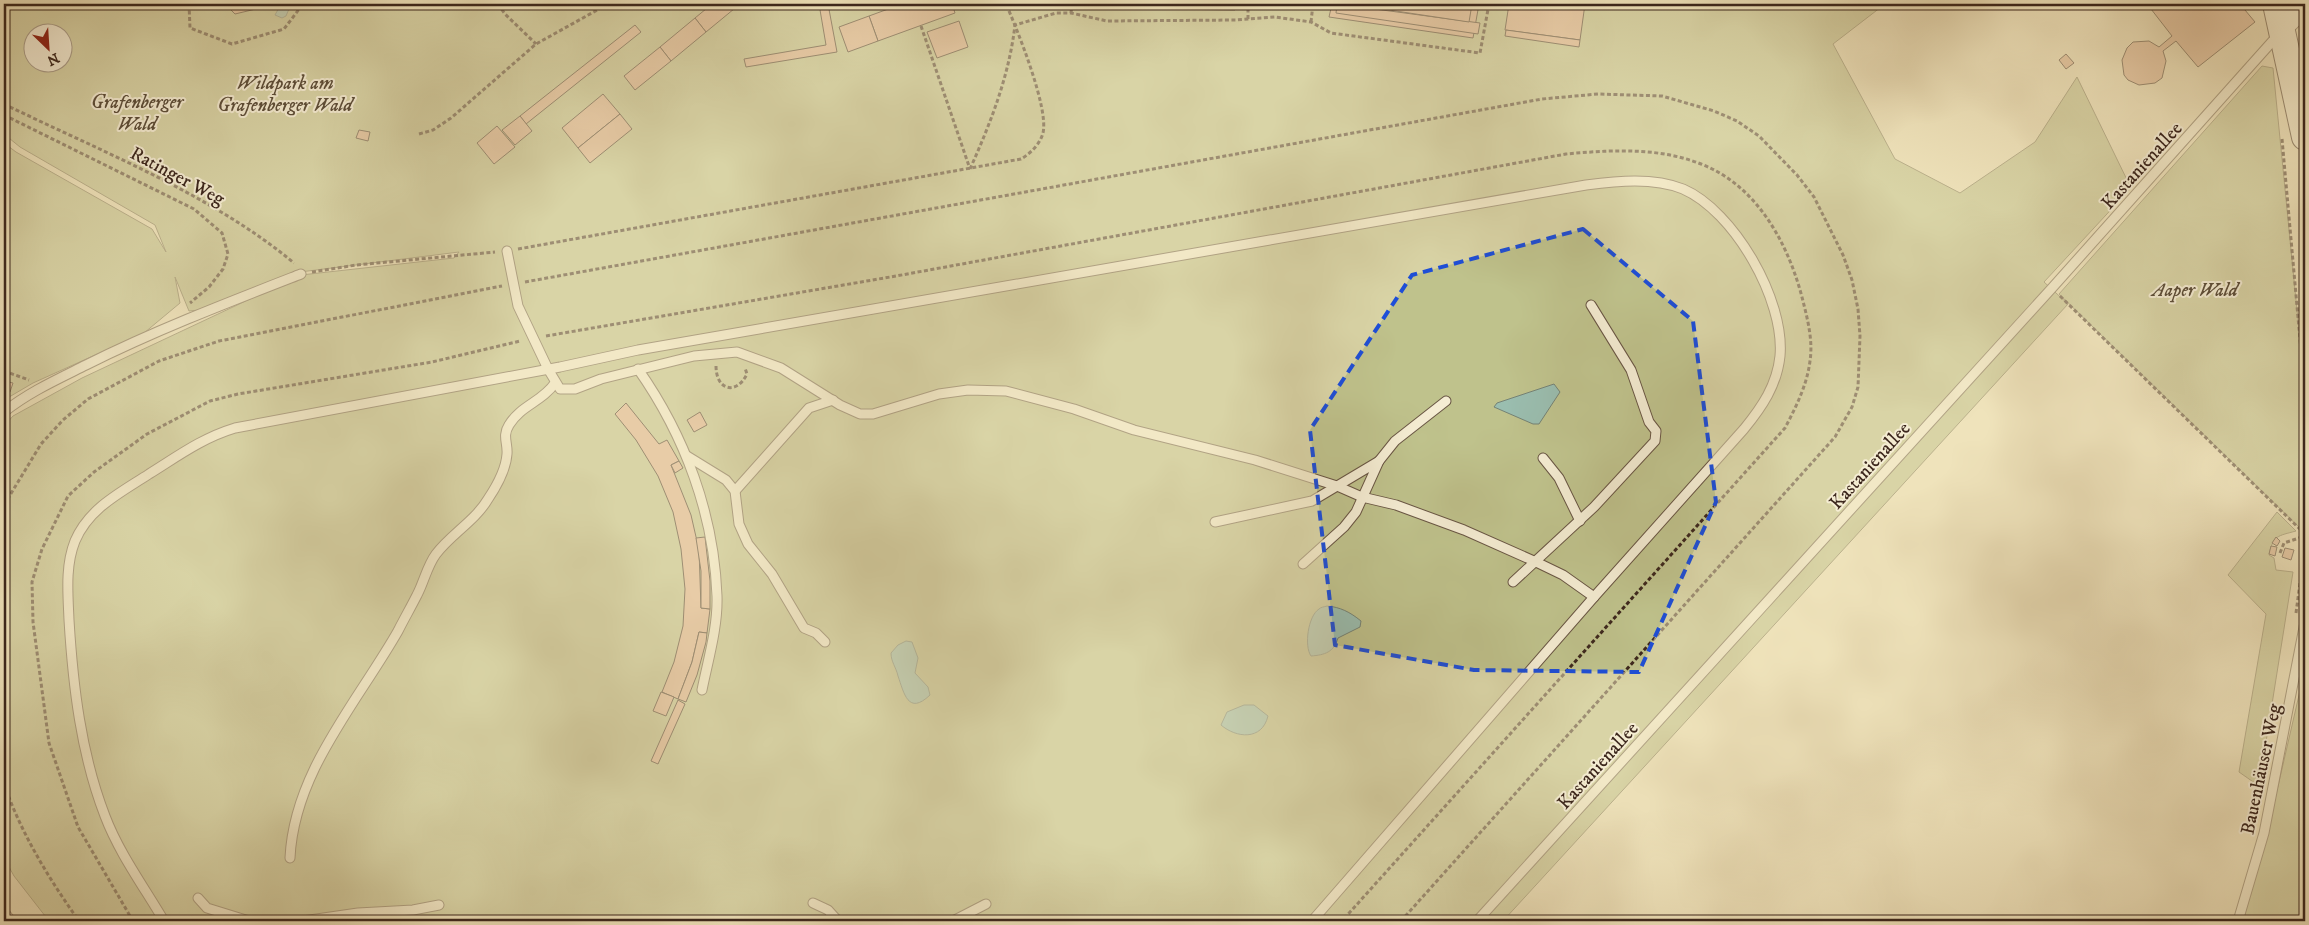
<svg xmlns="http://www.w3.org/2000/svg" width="2309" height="925" viewBox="0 0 2309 925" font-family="'IM FELL DW Pica',serif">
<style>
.green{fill:#bfc28c;stroke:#7e7454;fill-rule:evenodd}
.water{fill:#9abeb0;stroke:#748275}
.building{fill:#e1b08e;stroke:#3c271d}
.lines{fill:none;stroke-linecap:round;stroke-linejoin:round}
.lane-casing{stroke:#695644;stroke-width:11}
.street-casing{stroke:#695644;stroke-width:21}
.secondary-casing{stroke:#3c271d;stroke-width:28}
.path{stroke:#3c271d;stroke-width:3;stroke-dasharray:4 2.5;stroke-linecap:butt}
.lane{stroke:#f5edd3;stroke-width:9}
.street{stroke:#f5edd3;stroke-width:19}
.secondary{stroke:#f5edd3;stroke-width:26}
.marked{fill:none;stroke:#1d4ed8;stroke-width:4;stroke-dasharray:10 6;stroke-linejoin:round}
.labels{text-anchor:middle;stroke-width:4;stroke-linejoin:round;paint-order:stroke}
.park-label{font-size:19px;font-style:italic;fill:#5d4e39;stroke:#f5edd3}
.street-label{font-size:19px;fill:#3c271d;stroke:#f5edd3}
</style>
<rect width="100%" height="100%" fill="#efe3bb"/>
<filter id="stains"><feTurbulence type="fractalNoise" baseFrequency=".004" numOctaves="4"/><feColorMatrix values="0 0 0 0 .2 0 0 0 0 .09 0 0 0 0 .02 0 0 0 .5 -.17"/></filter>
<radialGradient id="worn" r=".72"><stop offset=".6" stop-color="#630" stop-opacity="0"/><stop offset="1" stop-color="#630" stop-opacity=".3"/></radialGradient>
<g class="green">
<path d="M 4,4 L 1885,4 L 1833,44 L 1895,159 L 1960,193 L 2035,142 L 2077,77 L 2131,188 L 2044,282 L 2068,304 L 1503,921 L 49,921 L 14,876 L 4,858 L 4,426 L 13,416 L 82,378 L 301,275 L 454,258 L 459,252 L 300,272 L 199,310 L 189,311 L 175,277 L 180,303 L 144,333 L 33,383 L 4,400 L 4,143 L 16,152 L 152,229 L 166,252 L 155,225 L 20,147 L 4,134 ZM 32,32 L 62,32 L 62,62 L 32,62 Z"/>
<polygon points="2262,66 2273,68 2305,391 2305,533 2059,294"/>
<path d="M 2277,512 L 2296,531 C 2278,536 2273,535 2269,555 L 2274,558 L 2276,570 L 2293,572 L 2259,786 L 2239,772 L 2266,614 L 2228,575 Z"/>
<polygon points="2305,669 2305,921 2241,921 2267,834"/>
</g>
<g class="water">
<polygon points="281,4 291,4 286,16 282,18 275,15"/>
<polygon points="1554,384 1560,392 1539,424 1533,424 1494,407 1497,403"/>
<path d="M 1327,606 C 1340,607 1350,612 1361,621 L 1360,627 L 1338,638 C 1334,652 1325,655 1311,656 C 1304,646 1308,616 1319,609 C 1321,607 1324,607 1327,606 Z"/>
<path d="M 906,641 L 912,642 L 918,658 L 915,673 L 928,687 L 930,695 C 908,716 904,693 898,676 C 896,667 891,662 891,653 L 898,645 Z"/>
<path d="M 1244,705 L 1254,705 L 1268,716 C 1262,741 1236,738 1221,725 L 1227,712 Z"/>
</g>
<g class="building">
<polygon points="225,4 261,4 260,8 235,14"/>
<polygon points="712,4 740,4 706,32 695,18"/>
<polygon points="819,4 828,4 837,52 746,67 744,59 826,45"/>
<polygon points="902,4 952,4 955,13 878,41 869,16"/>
<polygon points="1098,4 1235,4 1235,10 1098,8"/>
<polygon points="1332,4 1479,4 1473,38 1329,17"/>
<polygon points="1337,4 1480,23 1478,34 1336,13"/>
<polygon points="1349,4 1472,4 1469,22"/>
<polygon points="1509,4 1585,4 1580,40 1505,30"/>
<polygon points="2158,4 2240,4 2255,22 2198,67 2176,41 2163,51 2166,61 2162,78 2155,83 2139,85 2128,80 2124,75 2122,60 2127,48 2133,42 2149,41 2159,47 2172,36 2151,9"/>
<polygon points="869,16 878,41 848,52 839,27"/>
<polygon points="695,18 706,32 671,61 660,47"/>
<polygon points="959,21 968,47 937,58 927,32"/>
<polygon points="635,25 641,32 526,124 520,116"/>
<polygon points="1506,30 1580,40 1579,47 1505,36"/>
<polygon points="660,47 671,61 635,90 624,76"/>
<polygon points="2066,54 2074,63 2066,69 2059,60"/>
<polygon points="603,94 620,114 578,148 562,128"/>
<polygon points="620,114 632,129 590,163 578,148"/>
<polygon points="520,116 532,131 515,145 502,130"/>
<polygon points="497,126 515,147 494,164 477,143"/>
<polygon points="359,130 370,132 368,141 356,138"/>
<polygon points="4,381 13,383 10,392 4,391"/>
<polygon points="626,403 659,444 667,440 679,461 671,465 691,515 699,550 701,608 710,609 707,633 699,632 692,662 678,699 662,692 674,662 683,626 685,589 681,549 673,512 658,476 636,440 615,414"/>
<polygon points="700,412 707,425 694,432 687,420"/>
<polygon points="679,461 683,468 675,473 671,465"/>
<polygon points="705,537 710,581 710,609 701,608 701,571 696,538"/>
<polygon points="2276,537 2280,541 2277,546 2272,543"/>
<polygon points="2271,546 2277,547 2275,556 2269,554"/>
<polygon points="2285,548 2294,550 2291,560 2282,557"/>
<polygon points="699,632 707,633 706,642 697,675 686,702 678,699 692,662"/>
<polygon points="661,692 674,697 666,716 653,711"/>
<polygon points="678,700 685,704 658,764 651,761"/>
</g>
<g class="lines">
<g class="lane-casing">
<g id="lane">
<polyline points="507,251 518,306 548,369 560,389 575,389 601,379 694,356 737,352 781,368 840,405 860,414 873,414 939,394 968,390 1006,391 1074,409 1134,430 1255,460 1337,486 1362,497 1396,505 1464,530 1534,561 1563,575 1594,597"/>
<path d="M 638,369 C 685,436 714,514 717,596 C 718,627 708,660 702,690"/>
<path d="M 4,412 C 29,392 58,379 86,365 C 156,330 229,302 301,274"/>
<polyline points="687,456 726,480 735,491 739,524 748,544 772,574 804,628 816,633 825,642"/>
<polyline points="1543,458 1559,478 1580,521"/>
<polyline points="1379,461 1395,441 1446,401"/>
<polyline points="735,491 809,408 833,400"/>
<polyline points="1215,522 1312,501 1379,461 1356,512 1344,527 1303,564"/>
<polyline points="1513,582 1594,507 1655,441 1656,431 1649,422 1631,370 1591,305"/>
<path d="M 290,858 C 294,772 357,703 398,631 C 404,619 411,607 417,595 C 424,582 427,566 436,554 C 451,534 475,521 488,499 C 496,487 506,469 507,454 C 508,443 502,436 509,425 C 521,405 542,402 555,383"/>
<polyline points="198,898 207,908 249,921"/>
<polyline points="813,903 828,910 838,921"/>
<polyline points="4,912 11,921"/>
<path d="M 164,921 C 144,887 119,853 105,816 C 81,754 73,686 69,620 C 68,594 65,566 75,541 C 89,508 120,493 149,474 C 178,456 202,438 235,428 L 560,367 L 638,350 L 1586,185 C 1617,181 1653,177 1683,189 C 1734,211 1785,300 1780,356 C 1777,385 1762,407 1744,429 L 1594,597 L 1312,921"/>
<polyline points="303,921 358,913 413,910 439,905"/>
<polyline points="953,921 986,904"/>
<polyline points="1477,921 2052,288 2278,35"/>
<polyline points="2238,921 2264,833 2305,622"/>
</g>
</g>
<g class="street-casing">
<polyline id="street" points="2283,28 2305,6"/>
</g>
<g class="secondary-casing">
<polyline id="secondary" points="2276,4 2305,137"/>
</g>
<g class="path">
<polyline points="189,4 190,28 232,44 284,29 303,4"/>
<polyline points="498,4 505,14 536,44"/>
<polyline points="1071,13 1072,4"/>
<polyline points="1248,19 1248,4"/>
<polyline points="1311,22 1313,4"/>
<polyline points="921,26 970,169"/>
<path d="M 4,104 C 100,151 211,194 294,263"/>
<polyline points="4,115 194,209 222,233 228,254 223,269 209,287 190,303"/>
<polyline points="419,134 433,130 451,118 536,44 608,4"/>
<polyline points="2282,139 2305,395"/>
<path d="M 970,169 C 991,122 1009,76 1015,25 L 1056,13 L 1071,13 L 1107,21 L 1236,20 L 1275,17 L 1311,22 L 1331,33 L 1480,53 L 1489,4"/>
<path d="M 518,249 L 1021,159 C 1031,153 1040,144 1043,133 C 1049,108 1017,29 1006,4"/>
<polyline points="312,272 356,265 495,252"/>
<polyline points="525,282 1542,99 1598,94 1662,96 1714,111 1737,121 1759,136 1797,175 1814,197 1843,255 1852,280 1858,309 1860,336 1858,387 1852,407 1835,437 1401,921"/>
<polyline points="2060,296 2305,534"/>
<path d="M 546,336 L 896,276 L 1566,154 C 1611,150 1658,147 1701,164 C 1758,186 1789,245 1803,301 C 1808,321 1813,341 1810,361 C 1807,385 1796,407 1785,428 L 1342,921"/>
<path d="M 716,366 C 716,390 736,396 747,374 L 745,368"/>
<polyline points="4,371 29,380"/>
<polyline points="4,505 41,444 63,420 88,399 159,361 219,341 502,286"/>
<polyline points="2280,553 2284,543 2305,536"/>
<polyline points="2296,613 2305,546"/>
<path d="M 4,784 C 21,833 49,879 79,921"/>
<polyline points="133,921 78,827 49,743 33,622 32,582 42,549 68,496 94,472 147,434 210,401 238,394 432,362 520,341"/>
</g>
<use href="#lane" class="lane"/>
<use href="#street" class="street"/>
<use href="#secondary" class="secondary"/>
</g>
<path d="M0 0H2309V925H0ZM 1583,229 L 1693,321 L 1716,502 L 1639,672 L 1474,670 L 1335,645 L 1310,430 L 1412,275 Z" fill="#efe3bb" fill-opacity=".55" fill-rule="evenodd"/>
<path class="marked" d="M 1583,229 L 1693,321 L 1716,502 L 1639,672 L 1474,670 L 1335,645 L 1310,430 L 1412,275 Z"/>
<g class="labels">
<g class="park-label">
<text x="285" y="89">Wildpark am<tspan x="285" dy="22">Grafenberger Wald</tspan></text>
<text x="137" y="108">Grafenberger<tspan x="137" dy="22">Wald</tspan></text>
<text x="2195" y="296">Aaper Wald</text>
</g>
<g class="street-label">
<text transform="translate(2141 165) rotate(-48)" y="7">Kastanienallee</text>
<text transform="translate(178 175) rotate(28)" y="7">Ratinger Weg</text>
<text transform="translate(1869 465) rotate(-48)" y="7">Kastanienallee</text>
<text transform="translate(1597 765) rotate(-48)" y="7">Kastanienallee</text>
<text transform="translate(2260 769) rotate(-78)" y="7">Bauenhäuser Weg</text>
</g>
</g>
<rect width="2309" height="925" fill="none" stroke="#efe3bb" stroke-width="20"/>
<rect x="5" y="5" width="2299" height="915" fill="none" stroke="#3c271d" stroke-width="2.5"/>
<rect x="10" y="10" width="2289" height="905" fill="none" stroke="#3c271d"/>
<g transform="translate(48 48) rotate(155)"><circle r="24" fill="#f5edd3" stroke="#ab9e8a"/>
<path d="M0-4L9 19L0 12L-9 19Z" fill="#8f2418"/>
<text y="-8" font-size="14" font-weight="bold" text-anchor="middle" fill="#3c271d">N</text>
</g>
<rect width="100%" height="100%" filter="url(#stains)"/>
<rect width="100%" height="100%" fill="url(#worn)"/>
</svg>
